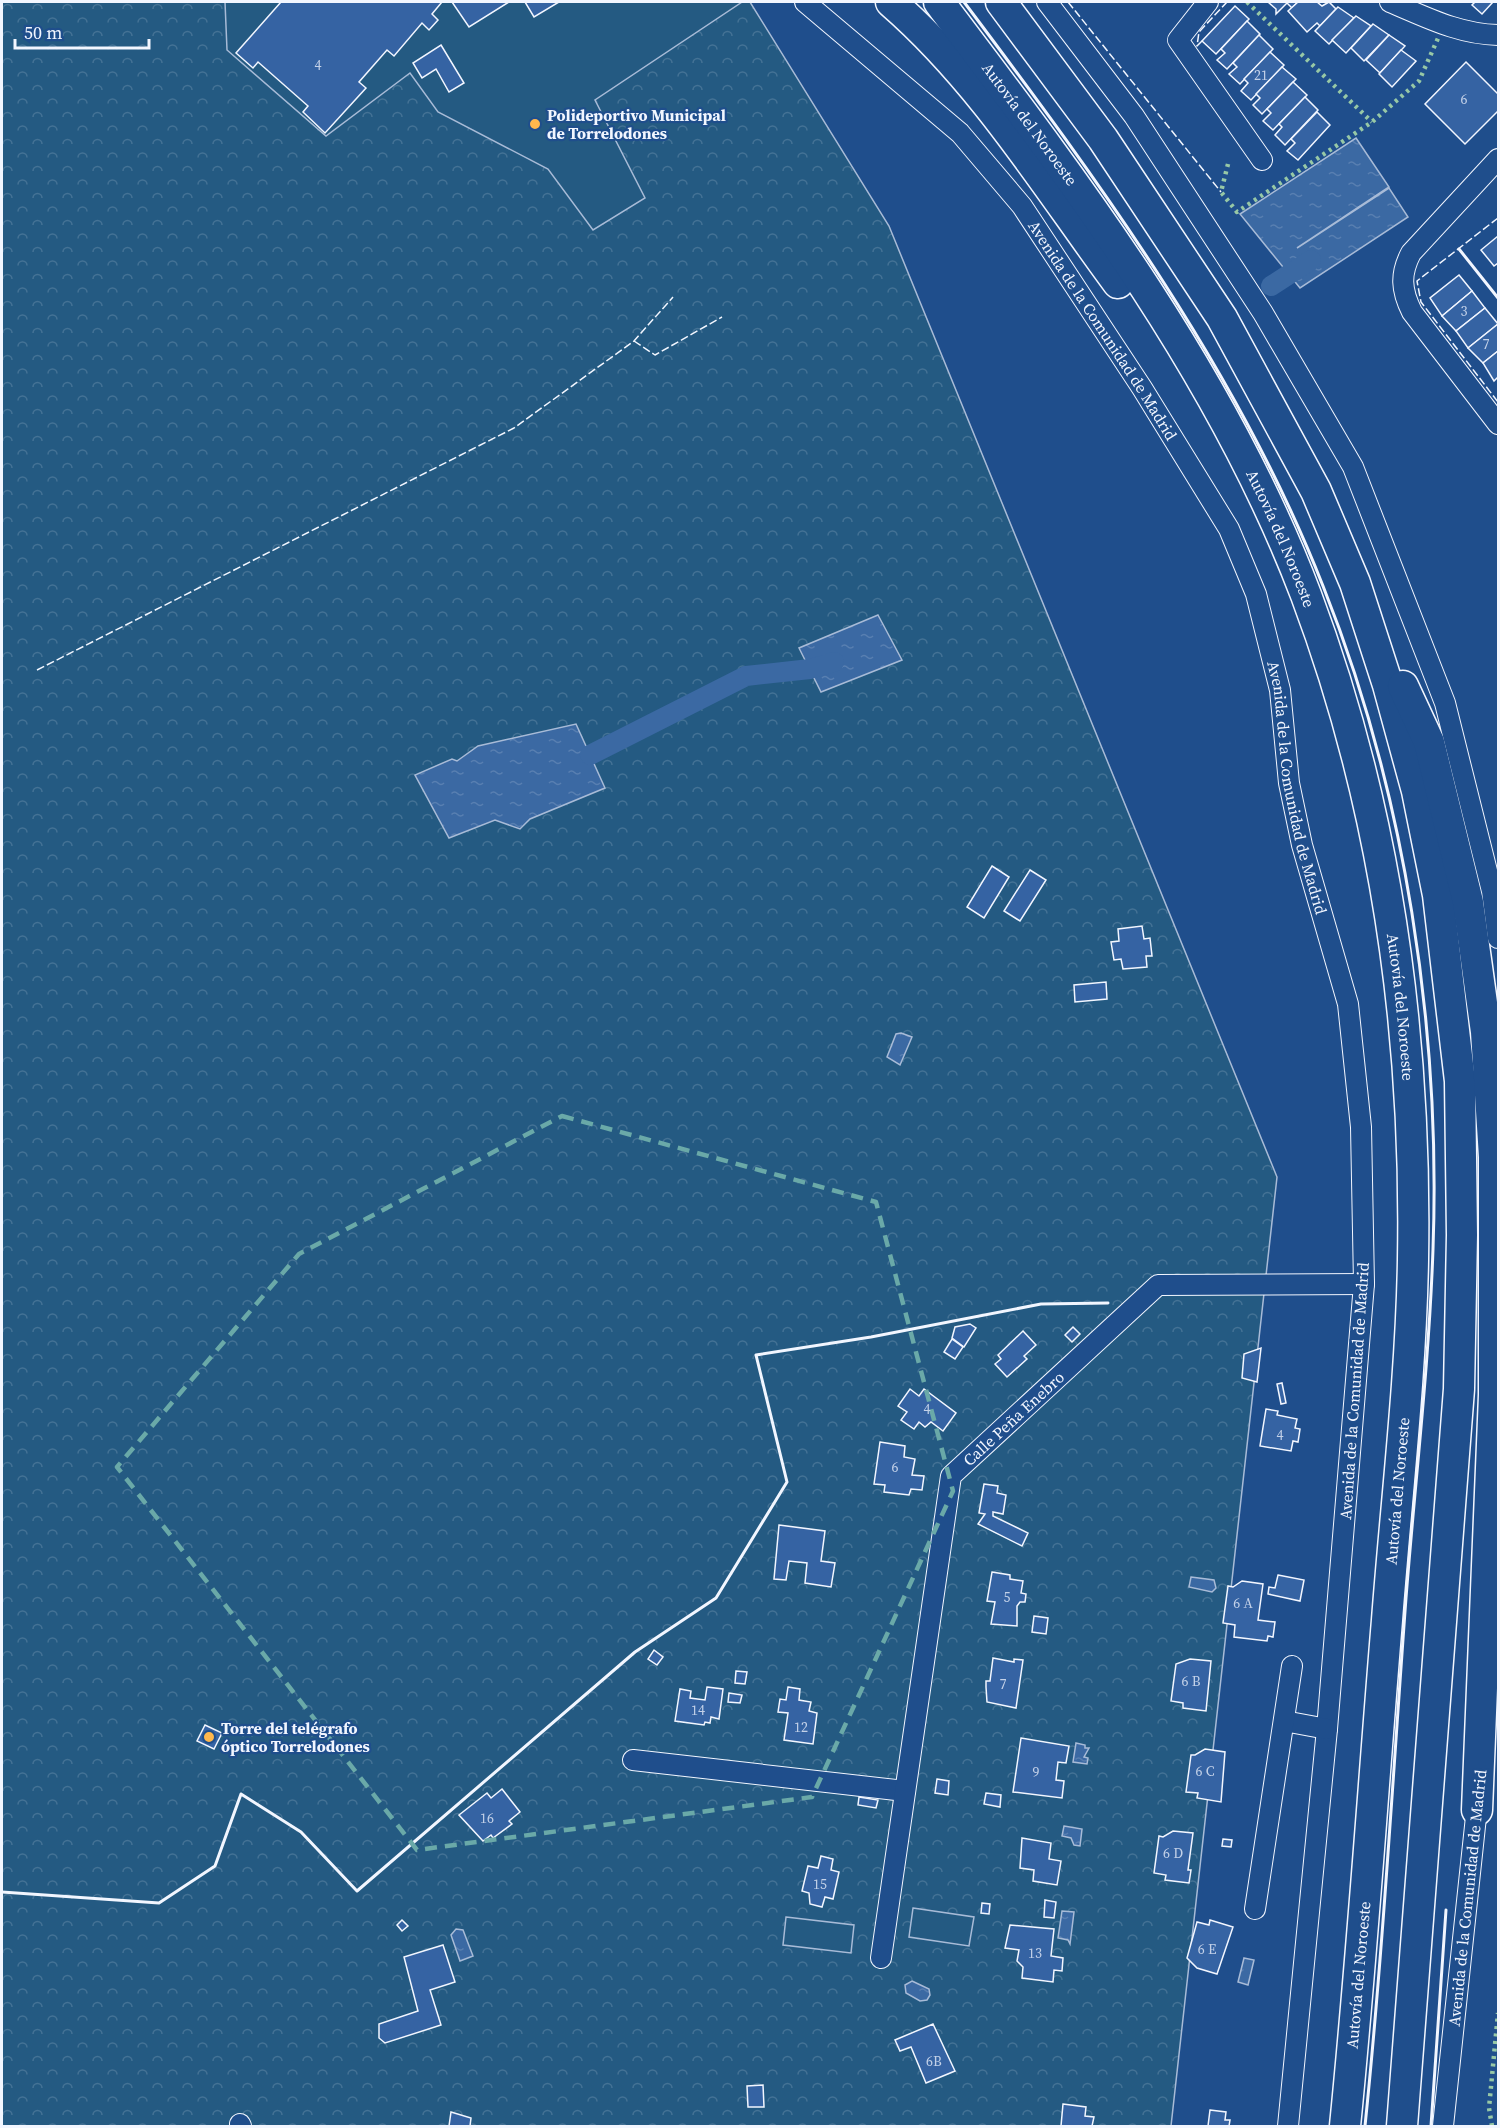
<svg xmlns="http://www.w3.org/2000/svg" width="1500" height="2128" viewBox="0 0 1500 2128" font-family="'Source Serif 4',serif">
<style>
.forest{fill:url(#forest-crowns);stroke:#a8bbd7;stroke-width:1.5}
.pitch{fill:#245a82;stroke:#a8bbd7;stroke-width:1.5}
.water{fill:url(#water-ripples);stroke:#a8bbd7;stroke-width:1.5}
.lines{fill:none;stroke-linecap:round;stroke-linejoin:round}
.canal{stroke:#3b69a3;stroke-width:20}
.building{fill:#3563a3;stroke:#f2f6ff;stroke-width:1.5}
.minor-casing{stroke:#f2f6ff;stroke-width:22}
.highway-casing{stroke:#f2f6ff;stroke-width:33}
.minor{stroke:#1f4e8c;stroke-width:20}
.highway{stroke:#1f4e8c;stroke-width:30}
.hedge{stroke:#97c8a6;stroke-width:4.5;stroke-dasharray:3 4.5;stroke-linecap:butt}
.fence{stroke:#f2f6ff;stroke-width:1.5;stroke-dasharray:8 3;stroke-linecap:butt}
.wall{stroke:#f2f6ff;stroke-width:3}
.marked{fill:none;stroke:#6aa9a8;stroke-width:4.5;stroke-dasharray:12 8;stroke-linejoin:round}
.poi-dot{fill:#ffb74d;stroke:#1f4e8c;stroke-width:2}
.labels{text-anchor:middle;stroke-width:4.5;stroke-linejoin:round;paint-order:stroke}
.number-label{font-size:14px;fill:#c3d1e8}
.poi-label{font-size:16px;font-weight:bold;fill:#f2f6ff;stroke:#1f4e8c;text-anchor:start}
.street-label{font-size:16px;fill:#f2f6ff;stroke:#1f4e8c}
</style>
<defs>
<pattern id="forest-crowns" width="20" height="18" patternUnits="userSpaceOnUse" patternTransform="scale(1.5)"><rect width="20" height="18" fill="#245a82"/><path d="M2 6a3 3 0 1 1 6 0M12 15a3 3 0 1 1 6 0" fill="none" stroke="#447295"/></pattern>
<pattern id="water-ripples" width="26" height="14" patternUnits="userSpaceOnUse" patternTransform="scale(1.5)"><rect width="26" height="14" fill="#3b69a3"/><path d="M2 4q2-2 4 0t4 0M15 11q2-2 4 0t4 0" fill="none" stroke="#587fb1"/></pattern>
</defs>
<rect width="100%" height="100%" fill="#1f4e8c"/>
<polygon class="forest" points="2,2 750,2 889,226 1277,1177 1171,2126 2,2126"/>
<g class="pitch">
<polygon points="225,2 742,2 595,100 645,198 593,230 548,169 438,112 410,73 326,136 227,50"/>
<polygon points="913,1908 974,1917 969,1946 909,1937"/>
<polygon points="786,1917 854,1925 851,1953 783,1945"/>
</g>
<g class="water">
<polygon points="1356,138 1389,187 1297,248 1389,188 1408,217 1300,288 1240,214"/>
<polygon points="878,615 902,660 821,692 799,648"/>
<polygon points="576,724 605,788 530,819 520,829 495,820 449,838 415,775 452,759 457,761 478,746"/>
<polygon points="901,1033 912,1037 900,1065 887,1057 896,1034"/>
<polygon points="1191,1577 1214,1580 1216,1588 1212,1592 1189,1587"/>
<polygon points="1076,1743 1085,1745 1085,1748 1089,1748 1084,1757 1088,1758 1087,1764 1073,1762"/>
<polygon points="1064,1826 1082,1829 1080,1846 1074,1845 1071,1838 1062,1836"/>
<polygon points="1062,1911 1074,1912 1070,1944 1068,1940 1058,1938"/>
<polygon points="456,1929 463,1930 473,1956 460,1961 451,1935"/>
<polygon points="1244,1958 1254,1960 1248,1985 1238,1982"/>
<polygon points="912,1981 929,1989 930,1995 927,2000 920,2001 906,1993 905,1985"/>
</g>
<g class="lines">
<g class="canal">
<polyline points="1271,286 1311,260"/>
<polyline points="590,755 746,676 810,669 834,662"/>
</g>
</g>
<g class="building">
<polygon points="281,2 442,2 432,14 438,20 429,30 422,23 394,56 387,50 359,82 366,88 325,133 303,112 308,106 258,62 253,68 236,53"/>
<polygon points="452,2 509,2 469,27"/>
<polygon points="525,2 559,2 534,17"/>
<polygon points="1268,2 1298,2 1292,8 1287,3 1276,14 1276,9"/>
<polygon points="1298,2 1317,2 1322,6 1329,2 1336,9 1320,26 1317,23 1307,32 1288,11"/>
<polygon points="1475,2 1493,2 1482,14 1472,5"/>
<polygon points="1235,6 1249,19 1216,54 1202,41"/>
<polygon points="1338,7 1354,18 1329,44 1315,31"/>
<polygon points="1356,16 1371,26 1346,53 1332,40"/>
<polygon points="1247,21 1260,34 1227,69 1217,60 1225,53 1221,49"/>
<polygon points="1373,24 1389,35 1364,61 1351,48"/>
<polygon points="1259,35 1273,49 1240,84 1229,74 1237,67 1233,63"/>
<polygon points="1389,35 1405,46 1380,73 1366,60"/>
<polygon points="441,45 464,83 449,92 436,69 422,78 413,63"/>
<polygon points="1401,50 1416,61 1392,87 1379,74"/>
<polygon points="1270,52 1284,65 1251,100 1241,91 1248,83 1244,79"/>
<polygon points="1466,62 1498,94 1498,111 1465,144 1425,104"/>
<polygon points="1282,67 1296,79 1262,114 1253,105 1260,98 1256,94"/>
<polygon points="1293,82 1307,95 1273,130 1263,121 1271,113 1267,109"/>
<polygon points="1305,97 1318,110 1285,145 1275,135 1282,127 1279,124"/>
<polygon points="1317,112 1330,125 1298,160 1287,151 1295,143 1291,139"/>
<polygon points="1498,236 1498,263 1494,266 1481,250"/>
<polygon points="1459,275 1472,291 1442,316 1430,298"/>
<polygon points="1472,291 1485,308 1456,331 1442,316"/>
<polygon points="1485,308 1498,324 1468,348 1456,331"/>
<polygon points="1498,324 1498,351 1483,363 1468,348"/>
<polygon points="1498,351 1498,377 1494,381 1483,363"/>
<polygon points="992,866 1009,877 984,918 967,907"/>
<polygon points="1030,870 1046,880 1020,921 1004,911"/>
<polygon points="1142,926 1144,939 1150,938 1152,956 1146,956 1147,967 1123,969 1121,959 1114,960 1111,942 1119,941 1118,929"/>
<polygon points="1106,982 1107,999 1075,1002 1074,985"/>
<polygon points="970,1324 976,1328 964,1347 952,1338 955,1327"/>
<polygon points="1073,1327 1080,1334 1072,1342 1065,1335"/>
<polygon points="1023,1331 1036,1345 1024,1356 1027,1359 1007,1377 995,1364 1001,1359 998,1355"/>
<polygon points="952,1339 963,1347 955,1359 944,1352"/>
<polygon points="1261,1348 1257,1382 1242,1378 1244,1354"/>
<polygon points="1282,1383 1286,1403 1281,1404 1277,1384"/>
<polygon points="910,1389 919,1396 924,1389 956,1413 943,1431 931,1422 925,1427 919,1422 914,1429 901,1420 907,1412 898,1406"/>
<polygon points="1266,1409 1278,1411 1277,1415 1297,1419 1295,1428 1300,1429 1298,1442 1293,1441 1291,1451 1260,1446"/>
<polygon points="880,1442 905,1446 904,1457 915,1459 912,1475 924,1476 922,1490 911,1489 909,1495 884,1492 885,1485 874,1484"/>
<polygon points="984,1484 998,1486 997,1493 1006,1495 1003,1514 993,1512 993,1516 1028,1533 1022,1546 978,1524 985,1514 979,1513"/>
<polygon points="779,1525 825,1531 821,1561 835,1563 831,1587 805,1583 807,1563 789,1561 786,1580 774,1579"/>
<polygon points="992,1572 1010,1575 1010,1579 1023,1581 1021,1593 1026,1594 1025,1602 1020,1602 1017,1606 1017,1626 991,1624 995,1602 987,1601"/>
<polygon points="1278,1575 1304,1580 1300,1601 1268,1594 1269,1587 1275,1588"/>
<polygon points="1242,1581 1263,1584 1258,1620 1275,1622 1273,1637 1268,1636 1267,1641 1234,1637 1235,1625 1223,1623 1228,1586 1233,1587"/>
<polygon points="1034,1616 1048,1618 1046,1634 1032,1632"/>
<polygon points="654,1650 663,1657 657,1665 648,1659"/>
<polygon points="993,1658 1014,1662 1014,1659 1023,1660 1016,1708 987,1702 986,1687 986,1681 990,1681"/>
<polygon points="1190,1659 1211,1661 1206,1711 1183,1708 1183,1703 1171,1701 1176,1664"/>
<polygon points="736,1671 747,1672 745,1684 735,1683"/>
<polygon points="707,1687 723,1689 719,1719 711,1717 710,1723 705,1722 704,1725 675,1721 680,1689 691,1691 690,1698 705,1700"/>
<polygon points="788,1687 800,1689 799,1700 811,1702 809,1711 817,1713 813,1744 784,1740 788,1713 778,1712 780,1699 786,1700"/>
<polygon points="729,1693 742,1695 740,1703 728,1702"/>
<polygon points="205,1725 222,1733 214,1749 197,1741"/>
<polygon points="1021,1738 1069,1746 1066,1763 1058,1762 1056,1780 1064,1781 1062,1798 1013,1792"/>
<polygon points="1205,1749 1225,1752 1221,1802 1197,1798 1198,1793 1186,1792 1191,1755 1195,1755"/>
<polygon points="937,1779 949,1781 948,1795 935,1793"/>
<polygon points="502,1789 520,1812 509,1821 512,1824 493,1838 491,1835 483,1841 459,1815 487,1793 491,1798"/>
<polygon points="986,1793 1001,1795 1000,1807 984,1804"/>
<polygon points="859,1797 878,1800 876,1808 858,1805"/>
<polygon points="1173,1831 1193,1833 1188,1870 1191,1870 1189,1883 1165,1880 1166,1875 1154,1873 1159,1836 1163,1837"/>
<polygon points="1022,1838 1051,1843 1049,1859 1061,1861 1057,1885 1033,1881 1034,1870 1020,1868"/>
<polygon points="1223,1839 1232,1840 1231,1847 1222,1846"/>
<polygon points="821,1856 833,1859 831,1870 839,1872 833,1899 825,1897 822,1907 810,1904 809,1893 802,1891 808,1866 818,1868"/>
<polygon points="1045,1900 1056,1902 1054,1918 1044,1917"/>
<polygon points="982,1903 990,1904 989,1914 981,1913"/>
<polygon points="402,1920 408,1926 402,1931 397,1925"/>
<polygon points="1210,1920 1233,1927 1217,1974 1197,1968 1187,1958 1197,1922 1209,1925"/>
<polygon points="1010,1925 1054,1929 1051,1956 1063,1958 1062,1971 1054,1970 1053,1982 1022,1978 1023,1967 1017,1961 1019,1950 1005,1948"/>
<polygon points="443,1945 455,1982 430,1990 441,2025 385,2043 379,2038 379,2024 418,2011 404,1957"/>
<polygon points="933,2024 955,2071 926,2083 911,2047 900,2051 895,2040"/>
<polygon points="763,2085 764,2107 748,2107 747,2086"/>
<polygon points="1063,2104 1086,2107 1085,2116 1094,2117 1092,2126 1061,2126"/>
<polygon points="1210,2110 1226,2112 1225,2120 1230,2120 1229,2126 1208,2126"/>
<polygon points="451,2112 471,2118 470,2126 449,2126"/>
</g>
<g class="lines">
<g class="minor-casing">
<g id="minor">
<path id="s1" d="M 805,2 L 960,133 L 1022,206 L 1142,388 L 1229,529 L 1256,594 L 1280,690 L 1289,783 L 1302,845 L 1348,1004 L 1361,1127 L 1364,1284 L 1327,1729 L 1288,2126"/>
<polyline points="1047,2 1134,116 1263,313 1353,467 1445,703 1492,891 1498,938"/>
<polyline points="1208,2 1178,40 1262,160"/>
<path d="M 1390,2 C 1426,17 1458,34 1498,35"/>
<path d="M 1498,159 L 1411,253 C 1400,274 1401,290 1412,312 L 1498,424"/>
<polyline points="1284,1721 1327,1729"/>
<polyline points="633,1760 905,1791"/>
<polyline points="1255,1909 1292,1666"/>
<path id="s2" d="M 881,1958 L 951,1476 L 1158,1285 L 1364,1284"/>
<polyline points="240,2124 241,2126"/>
<polyline points="1443,2126 1478,1798"/>
</g>
</g>
<g class="highway-casing">
<g id="highway">
<path d="M 891,2 C 982,81 1047,187 1118,283"/>
<path id="s3" d="M 939,2 C 1079,187 1223,376 1306,595 C 1386,808 1417,1032 1413,1260 C 1411,1378 1396,1502 1387,1620 C 1373,1789 1362,1958 1345,2126"/>
<polyline points="1001,2 1103,139 1222,318 1316,491 1355,583 1388,685 1417,791 1438,895 1460,1081 1462,1235 1459,1389 1402,2126"/>
<polyline points="1403,686 1429,742 1468,902 1486,1032 1494,1157 1494,1395 1477,1810"/>
</g>
</g>
<use href="#minor" class="minor"/>
<use href="#highway" class="highway"/>
<g class="hedge">
<polyline points="1247,2 1372,122"/>
<polyline points="1228,164 1221,192 1237,212 1372,122 1419,81 1439,36"/>
<polyline points="1492,2126 1489,2108 1498,2013"/>
</g>
<g class="fence">
<polyline points="1068,2 1221,192"/>
<polyline points="1202,41 1197,46 1199,32 1227,2"/>
<polyline points="1498,218 1417,281 1421,302 1498,402"/>
<polyline points="634,341 655,355 722,317"/>
<polyline points="37,670 514,428 634,341 673,297"/>
</g>
<g class="wall">
<path d="M 964,2 C 1101,184 1239,372 1323,586 C 1405,791 1441,1029 1433,1249 C 1429,1365 1415,1482 1406,1598 C 1393,1774 1383,1951 1365,2126"/>
<polyline points="1459,249 1498,298"/>
<polyline points="2,1892 159,1903 215,1866 241,1794 301,1832 357,1891 635,1652 716,1598 787,1482 756,1355 871,1337 1041,1304 1108,1303"/>
<polyline points="1431,2126 1446,1910"/>
</g>
</g>
<path class="marked" d="M 562,1116 L 876,1202 L 953,1491 L 812,1797 L 417,1850 L 117,1467 L 299,1254 Z"/>
<g class="poi-dot">
<circle cx="535" cy="124" r="6"/>
<circle cx="209" cy="1737" r="6"/>
</g>
<g class="labels">
<g class="number-label">
<text x="318" y="70">4</text>
<text x="1261" y="80">21</text>
<text x="1464" y="104">6</text>
<text x="1464" y="316">3</text>
<text x="1486" y="349">7</text>
<text x="927" y="1414">4</text>
<text x="1280" y="1440">4</text>
<text x="895" y="1472">6</text>
<text x="1007" y="1602">5</text>
<text x="1243" y="1608">6 A</text>
<text x="1191" y="1686">6 B</text>
<text x="1003" y="1689">7</text>
<text x="698" y="1715">14</text>
<text x="801" y="1732">12</text>
<text x="1205" y="1776">6 C</text>
<text x="1036" y="1777">9</text>
<text x="487" y="1823">16</text>
<text x="1173" y="1858">6 D</text>
<text x="820" y="1889">15</text>
<text x="1207" y="1954">6 E</text>
<text x="1035" y="1958">13</text>
<text x="934" y="2066">6B</text>
</g>
<g class="poi-label">
<text x="547" y="121">Polideportivo Municipal<tspan x="547" dy="18">de Torrelodones</tspan></text>
<text x="221" y="1734">Torre del telégrafo<tspan x="221" dy="18">óptico Torrelodones</tspan></text>
</g>
<g class="street-label">
<text dy="6" stroke="none"><textPath href="#s3" startOffset="152">Autovía del Noroeste</textPath></text>
<text dy="6" stroke="none"><textPath href="#s1" startOffset="447">Avenida de la Comunidad de Madrid</textPath></text>
<text dy="6" stroke="none"><textPath href="#s3" startOffset="638">Autovía del Noroeste</textPath></text>
<text dy="6" stroke="none"><textPath href="#s1" startOffset="951">Avenida de la Comunidad de Madrid</textPath></text>
<text dy="6" stroke="none"><textPath href="#s3" startOffset="1124">Autovía del Noroeste</textPath></text>
<text transform="translate(1354 1391) rotate(-86)" y="6">Avenida de la Comunidad de Madrid</text>
<text dy="6" stroke="none"><textPath href="#s2" startOffset="572">Calle Peña Enebro</textPath></text>
<text transform="translate(1397 1491) rotate(-85)" y="6">Autovía del Noroeste</text>
<text transform="translate(1467 1898) rotate(-84)" y="6">Avenida de la Comunidad de Madrid</text>
<text transform="translate(1358 1975) rotate(-85)" y="6">Autovía del Noroeste</text>
</g>
</g>
<rect width="1500" height="2128" fill="none" stroke="#f2f6ff" stroke-width="6"/>
<path d="M15 39v9h134v-9" fill="none" stroke="#f2f6ff" stroke-width="3"/>
<text x="24" y="39" font-size="18" fill="#f2f6ff" stroke="#1f4e8c" stroke-width="4.5" paint-order="stroke">50 m</text>
</svg>
